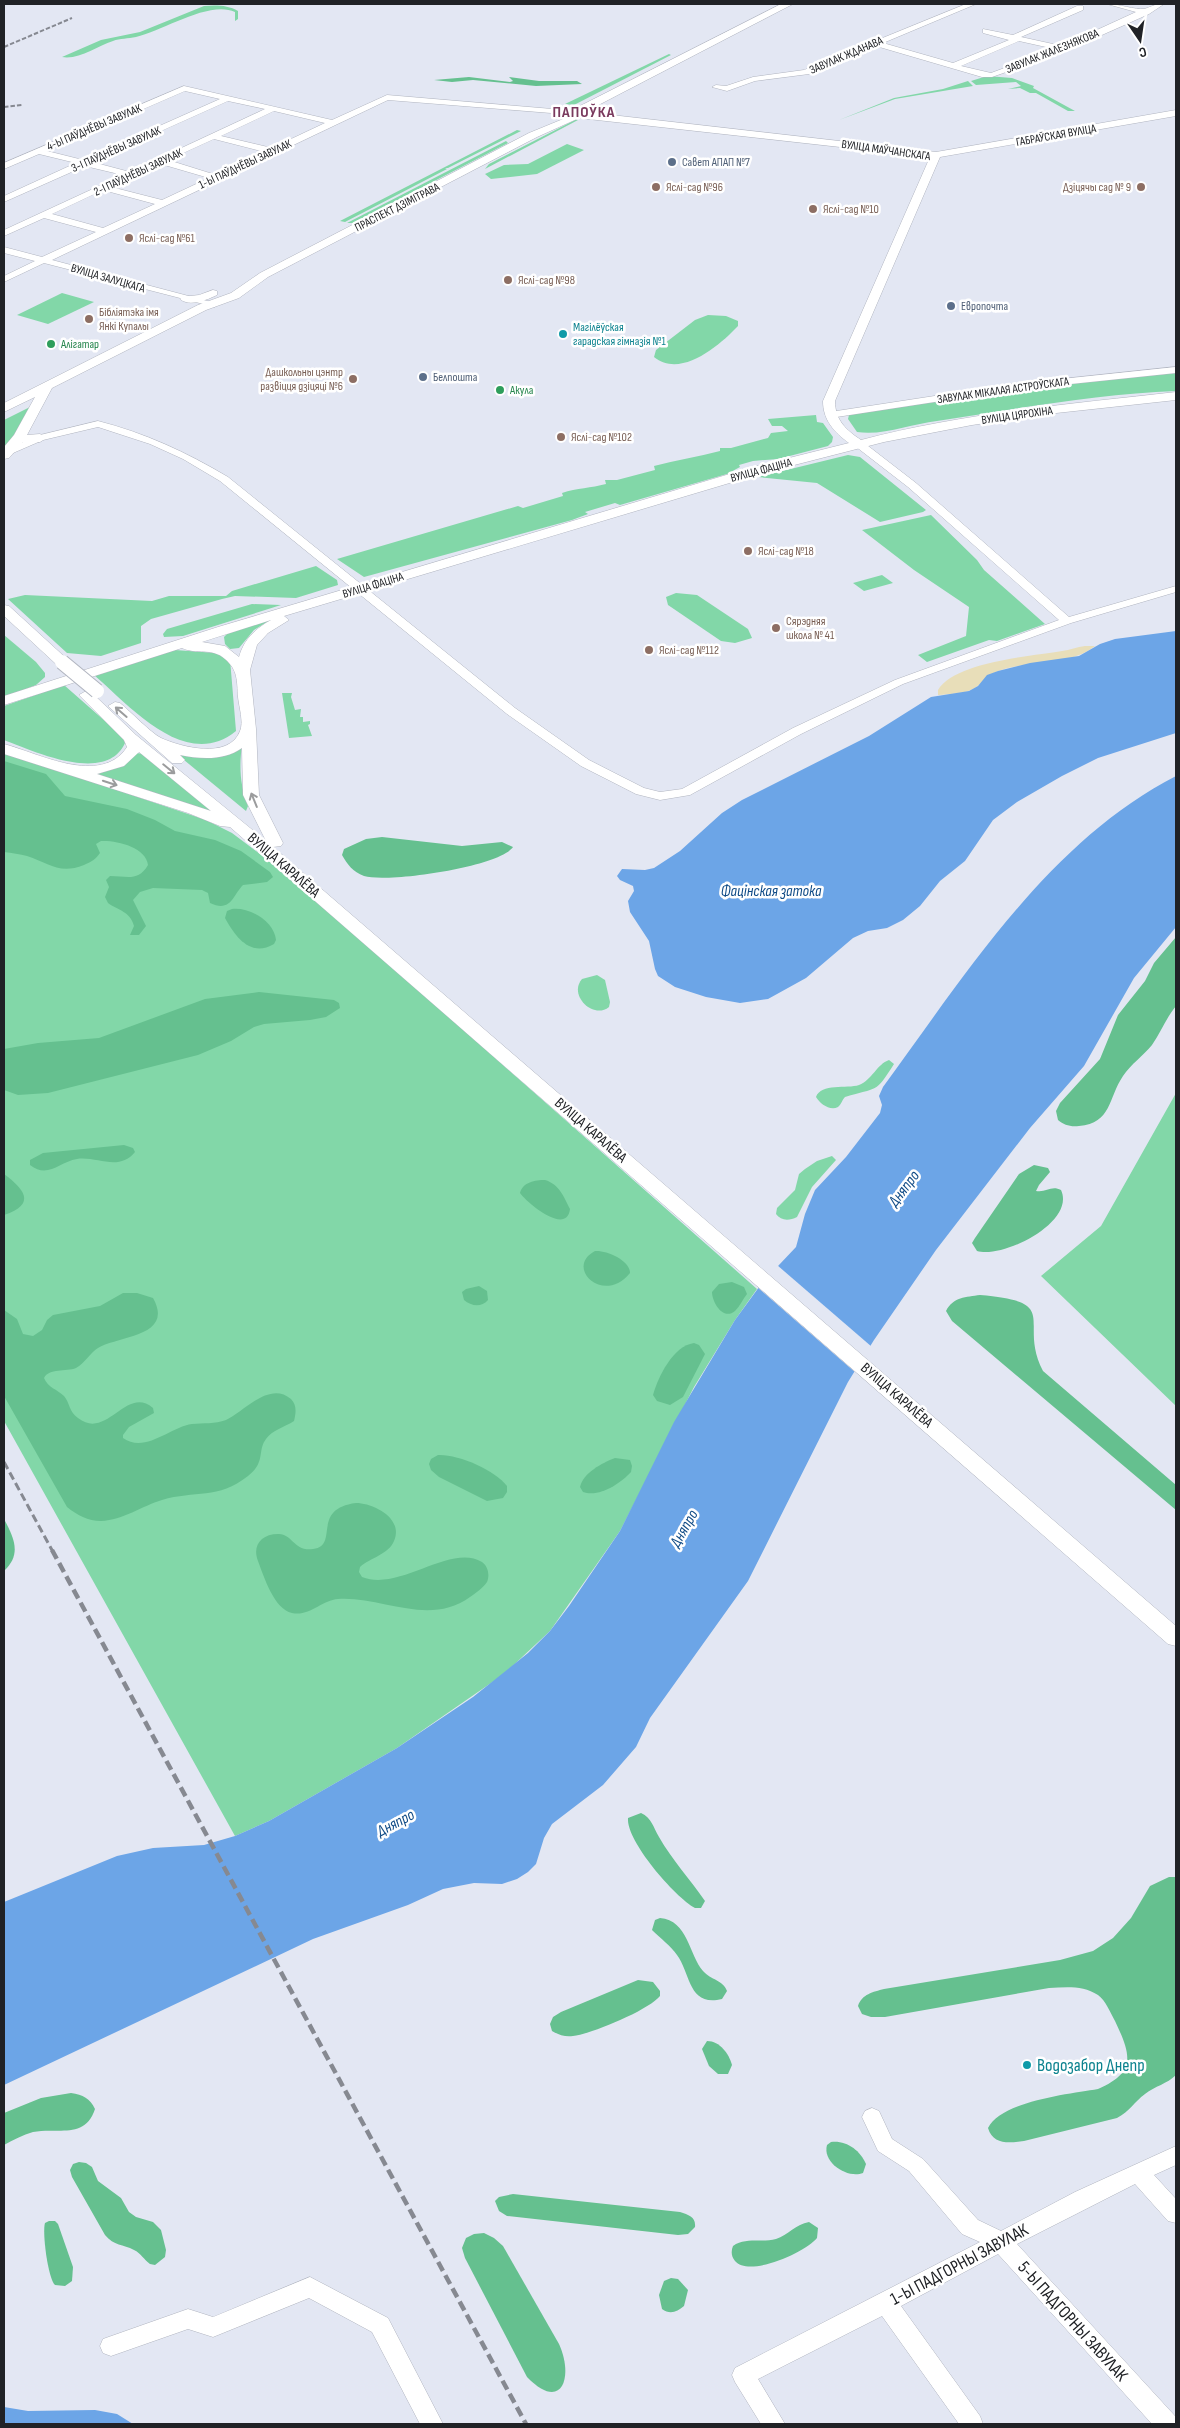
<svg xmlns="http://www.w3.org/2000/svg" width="1180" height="2428" viewBox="0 0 1180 2428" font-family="'Sofia Sans Condensed',sans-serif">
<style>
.green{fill:#82d7a8}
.forest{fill:#65c08f}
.sand{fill:#e8deb9}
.water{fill:#6ca5e7}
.pier{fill:#e3e7f3}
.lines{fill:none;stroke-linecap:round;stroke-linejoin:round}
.minor-casing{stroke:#b1b5c0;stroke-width:1}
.major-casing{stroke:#b1b5c0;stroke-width:1}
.minor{fill:#fff;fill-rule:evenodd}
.major{fill:#fff;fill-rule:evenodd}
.rail-far2{stroke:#868991;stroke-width:2;stroke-dasharray:4.5 2;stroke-linecap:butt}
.rail-far1{stroke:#868991;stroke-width:3;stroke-dasharray:8 4;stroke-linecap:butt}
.rail{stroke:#868991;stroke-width:4.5;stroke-dasharray:10 5;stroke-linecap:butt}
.major-bridge-casing{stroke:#b1b5c0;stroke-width:16;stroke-linecap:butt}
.major-bridge{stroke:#fff;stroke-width:14}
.oneway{stroke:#9b9c9d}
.service-dot{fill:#5c6f8a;stroke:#fff;stroke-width:2}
.education-dot{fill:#8d6e63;stroke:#fff;stroke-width:2}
.culture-dot{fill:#0f9aa8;stroke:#fff;stroke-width:2}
.leisure-dot{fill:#2e9e5b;stroke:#fff;stroke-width:2}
.labels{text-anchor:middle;stroke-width:5;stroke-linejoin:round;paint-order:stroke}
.far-street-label{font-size:12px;fill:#202226;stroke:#fff}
.far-service-label{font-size:12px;fill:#4e5e75;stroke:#fff;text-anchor:start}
.far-education-label{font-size:12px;fill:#785e54;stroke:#fff;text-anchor:start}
.far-culture-label{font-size:12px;fill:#0d838f;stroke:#fff;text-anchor:start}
.far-leisure-label{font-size:12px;fill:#27864d;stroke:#fff;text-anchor:start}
.street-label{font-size:15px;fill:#202226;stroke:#fff}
.far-district-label{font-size:16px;font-weight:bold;letter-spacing:1px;fill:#7a3a5e;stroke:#fff}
.water-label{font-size:16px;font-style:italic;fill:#114c87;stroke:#fff}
.near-culture-label{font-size:18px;fill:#0d838f;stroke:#fff;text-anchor:start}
.near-street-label{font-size:18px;fill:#202226;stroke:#fff}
</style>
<rect width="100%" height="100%" fill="#e3e7f3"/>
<g class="green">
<path d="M 204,6 C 216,5 228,5 238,11 L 238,19 L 235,21 L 235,12 C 209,0 163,31 136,37 C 128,39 120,38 113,41 C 97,46 79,60 62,57 L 101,40 L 140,32 Z"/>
<polygon points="669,54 671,55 574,105 565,104"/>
<polygon points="987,76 1012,78 1034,86 1033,88 1075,111 1068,111 1036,93 1030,93 1020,88 1008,89 1021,86 1016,82 976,85 971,81"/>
<polygon points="968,81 973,86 895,99 839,120 894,98 943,89"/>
<polygon points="575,120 578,120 485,169 489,164"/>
<polygon points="517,130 521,131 448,168 445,168 447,169 345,222 340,221"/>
<polygon points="506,141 508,143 353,223 347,223"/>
<polygon points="567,144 584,150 537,174 491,179 485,174 504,165 528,164"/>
<polygon points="62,293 94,302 48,324 17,315"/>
<path d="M 708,315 L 726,316 L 738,321 L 738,326 C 720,345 681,379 654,357 L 656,350 L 695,320 Z"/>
<path d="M 1176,371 L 1176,391 C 1096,394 1016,409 937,421 C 911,424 883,436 857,432 L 848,419 L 849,415 L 980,392 Z"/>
<polygon points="34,405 6,451 4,452 4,420"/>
<path d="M 816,415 L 817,422 L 823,423 L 833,437 L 832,442 L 828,446 L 778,459 L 753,461 L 739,465 L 740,467 L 727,474 L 620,505 L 615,503 L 585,512 L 588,514 L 572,520 L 364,577 L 337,559 L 518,506 L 523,508 L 563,496 L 562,493 C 577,488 591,488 606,484 L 605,480 L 617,480 L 655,470 L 654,466 C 676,460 698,457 720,451 L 720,448 L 731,448 L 768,438 L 771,433 L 788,431 L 782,426 L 772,426 L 768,419 Z"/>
<polygon points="848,455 860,457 926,510 923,512 880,522 817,483 758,477"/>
<polygon points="931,515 977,560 984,570 1045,624 997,641 989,640 927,662 918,655 966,636 969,607 914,570 862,530"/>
<polygon points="316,566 337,580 338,585 296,598 235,596 222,599 151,619 141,626 141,643 101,656 67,653 8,599 25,595 152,601 169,596 226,596 232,591"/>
<polygon points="882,575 893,583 864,591 853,583"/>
<polygon points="676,593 697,595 748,629 752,638 735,643 721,641 668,605 666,597"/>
<polygon points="252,604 281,605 183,636 164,637 163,634 167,629"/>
<polygon points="270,620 254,630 239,648 230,649 225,644 224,637 228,633"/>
<polygon points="4,635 36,662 45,673 45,677 36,685 4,698"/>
<path d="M 175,650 L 216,653 L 230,659 L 236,731 C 186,772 130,706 94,675 Z"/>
<path d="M 64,685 L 122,736 L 125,743 C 106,785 33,751 4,740 L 4,706 Z"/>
<polygon points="282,693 292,693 291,697 295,710 301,709 300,717 303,717 303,722 310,721 310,724 308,725 312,736 289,738"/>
<path d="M 242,745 C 239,767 240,785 248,806 L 246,811 L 178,755 Z"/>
<polygon points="4,752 206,820 232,833 283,871 757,1289 735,1320 694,1387 620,1531 550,1631 504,1674 397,1748 269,1821 235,1836 4,1421"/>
<polygon points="136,753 145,754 219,816 89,772"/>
<path d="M 597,975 L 605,980 L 610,1002 L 609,1007 C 593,1020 568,995 582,979 Z"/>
<path d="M 889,1060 L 894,1064 C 875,1094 878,1087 845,1097 C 842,1100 841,1105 838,1107 C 830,1111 820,1104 816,1097 C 821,1083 847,1089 859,1085 C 872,1080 877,1064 889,1060 Z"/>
<polygon points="1176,1093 1176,1406 1041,1276 1101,1226"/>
<path d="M 832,1156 L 836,1160 L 812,1187 L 797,1217 C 789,1221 781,1221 776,1214 L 777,1208 L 795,1190 L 799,1174 L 805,1169 L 817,1161 Z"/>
</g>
<g class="forest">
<polygon points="469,77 510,82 513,81 509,77 539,81 577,81 582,84 536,86 473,80 452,82 434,80"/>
<path d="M 4,761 L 46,774 L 65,796 L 127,809 L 155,820 L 175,831 L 215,840 L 241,851 L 270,872 L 273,877 L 267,882 L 243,885 C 233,895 231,913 210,903 L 208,893 L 202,890 L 153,888 L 140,892 L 133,900 L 146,926 L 139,935 L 130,935 L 134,926 C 130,911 119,911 108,903 L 105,897 L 109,887 L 106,880 L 110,876 C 127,876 138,882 148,865 C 146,847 116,840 101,841 L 96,844 L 100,853 C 96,859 91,862 84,865 C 59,875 49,863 27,856 C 20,854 12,853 4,852 Z"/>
<path d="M 382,837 L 462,846 L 502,842 L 513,847 C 499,867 388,883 364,876 C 353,872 347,864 342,855 L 344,849 L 366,839 Z"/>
<path d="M 232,909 C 250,907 274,921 276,940 L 274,944 C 250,958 235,936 225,918 L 227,911 Z"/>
<path d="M 1176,937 L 1176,1006 C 1166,1018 1161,1032 1152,1045 C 1143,1056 1131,1064 1123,1076 C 1108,1098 1112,1123 1079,1126 C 1070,1127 1064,1125 1058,1120 L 1056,1111 L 1060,1103 L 1100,1059 L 1118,1015 L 1145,981 L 1154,963 Z"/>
<polygon points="259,992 334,1000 339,1003 340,1008 326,1017 310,1020 264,1024 254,1027 231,1041 198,1055 48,1093 18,1095 4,1090 4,1049 38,1043 99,1038 205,999"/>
<path d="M 124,1145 L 133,1148 L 135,1152 C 119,1172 97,1156 77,1159 C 59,1162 48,1179 30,1165 L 30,1160 L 43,1153 Z"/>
<path d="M 1034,1165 L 1048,1168 L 1050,1172 L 1039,1185 L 1036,1191 C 1046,1193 1051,1185 1061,1190 C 1076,1222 1003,1259 977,1251 L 972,1243 L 975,1238 L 1019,1174 Z"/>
<path d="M 4,1174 C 24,1189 37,1204 4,1215 Z"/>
<path d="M 545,1180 C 559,1184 564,1197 570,1209 C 567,1236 527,1203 520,1193 C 523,1182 535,1180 545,1180 Z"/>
<path d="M 595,1251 C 606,1250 630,1260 630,1273 C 603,1306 564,1267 595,1251 Z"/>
<path d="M 732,1282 L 744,1287 L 747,1294 C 743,1299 740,1306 735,1311 C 723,1321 712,1302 712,1292 L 719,1284 Z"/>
<path d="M 479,1286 L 487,1291 L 488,1300 C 481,1308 471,1306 464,1300 L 462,1292 L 466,1289 Z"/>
<path d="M 123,1293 L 137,1293 L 153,1298 C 175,1337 117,1336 98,1348 C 90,1353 85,1363 76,1368 C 66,1372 49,1368 44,1378 C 48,1388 57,1389 64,1396 C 70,1403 69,1412 78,1418 C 107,1441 126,1385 153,1408 L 154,1413 L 129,1427 L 123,1435 L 123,1438 C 145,1454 170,1427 192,1424 C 203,1423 215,1424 226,1420 C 243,1413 269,1380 291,1399 C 297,1405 296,1413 294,1421 C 285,1427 272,1430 266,1439 C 257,1451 266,1462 248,1476 C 218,1500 195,1490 162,1500 C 142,1506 123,1520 101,1521 C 88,1521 77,1515 67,1507 L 4,1396 L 4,1310 L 17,1319 L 23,1334 L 33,1336 L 42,1330 L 47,1320 L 53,1315 L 100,1306 Z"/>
<path d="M 980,1295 C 1064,1302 1017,1321 1043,1371 L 1176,1485 L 1176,1510 L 952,1321 L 946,1311 C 953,1297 966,1297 980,1295 Z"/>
<path d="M 694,1343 L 699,1345 L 705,1354 L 683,1397 L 670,1405 L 657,1401 L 653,1395 C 658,1377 673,1346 694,1343 Z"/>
<path d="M 438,1455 C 458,1454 495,1470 507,1486 L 507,1492 L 503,1498 L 487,1501 L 439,1477 L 431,1470 L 429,1464 L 431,1459 Z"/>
<path d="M 615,1458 L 630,1460 L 632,1466 L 631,1472 C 621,1483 599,1498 583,1492 L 580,1487 C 583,1473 602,1463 615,1458 Z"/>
<path d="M 356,1503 C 373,1503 404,1518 394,1541 C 389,1554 370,1558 360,1567 L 359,1572 L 362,1577 C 400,1592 450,1543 482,1562 C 488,1566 490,1575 487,1582 C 483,1588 476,1593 470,1597 C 429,1627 381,1596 338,1599 C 322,1600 309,1617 292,1613 C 274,1609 264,1577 258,1561 C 252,1546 261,1534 278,1534 C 292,1533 294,1552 313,1549 C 340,1546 310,1509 356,1503 Z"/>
<path d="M 4,1519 C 14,1538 22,1554 4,1571 Z"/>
<path d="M 641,1813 C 652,1818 653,1827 659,1837 C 672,1860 690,1879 705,1901 L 701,1908 L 695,1908 C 675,1897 626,1841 628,1818 Z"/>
<path d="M 1169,1877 L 1176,1877 L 1176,2075 C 1167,2084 1155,2086 1145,2094 C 1134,2102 1130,2111 1117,2118 L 1024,2141 C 1009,2143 993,2145 988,2128 C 1002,2101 1069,2094 1098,2089 C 1138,2072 1130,2053 1115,2021 C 1110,2012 1106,2001 1098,1995 C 1083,1985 1066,1987 1049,1988 L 885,2017 L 871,2017 L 862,2014 L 858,2006 C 862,1994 873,1992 884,1989 L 1060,1960 L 1093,1951 L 1113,1938 L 1131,1918 L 1150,1886 Z"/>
<path d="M 660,1918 C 688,1920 689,1955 703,1971 C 711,1980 723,1980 727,1991 L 722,1999 C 688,2007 691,1974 677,1955 C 671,1946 660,1938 652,1930 L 655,1920 Z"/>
<path d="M 638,1980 L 653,1982 L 660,1991 L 660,1996 C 649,2010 591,2034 573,2036 C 565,2037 559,2035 552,2031 L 550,2024 L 553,2017 L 561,2012 Z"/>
<path d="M 707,2041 C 720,2041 729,2054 732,2065 L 728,2074 L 718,2074 L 709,2066 L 702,2049 Z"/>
<path d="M 71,2093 C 83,2095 90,2098 95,2109 C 85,2140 56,2127 33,2132 C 23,2135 13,2140 4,2145 L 4,2113 L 41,2098 Z"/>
<path d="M 831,2142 C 846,2140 860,2150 866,2164 L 863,2173 C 848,2179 822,2163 827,2145 Z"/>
<path d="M 79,2162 L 86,2163 L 92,2167 L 98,2181 L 121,2198 L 129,2212 L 136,2217 L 153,2222 L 161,2230 L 166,2250 L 165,2257 L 155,2265 L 150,2264 C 144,2260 141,2253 134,2250 C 123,2244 114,2246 105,2235 L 72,2177 L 70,2170 L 73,2164 Z"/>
<path d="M 513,2194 L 680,2212 C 689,2215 696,2217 695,2227 L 688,2234 L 678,2235 L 507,2216 L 499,2211 L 495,2201 L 499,2197 Z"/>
<path d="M 49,2221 L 55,2221 L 58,2224 L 73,2267 L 72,2281 L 65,2286 L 55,2285 C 48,2279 42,2232 45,2223 Z"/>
<path d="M 809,2222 L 818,2228 L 817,2238 C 806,2252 749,2278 735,2261 C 731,2256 731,2251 733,2246 C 746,2237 762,2243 776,2239 C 788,2235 796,2224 809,2222 Z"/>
<path d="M 484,2233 L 494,2238 L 503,2246 L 559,2344 C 574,2377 562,2413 527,2377 L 465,2258 L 462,2248 L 466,2238 L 474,2234 Z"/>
<path d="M 671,2278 L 678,2279 L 688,2290 L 684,2306 C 677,2312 670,2315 662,2309 L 659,2295 L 664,2281 Z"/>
</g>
<path class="sand" d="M 1085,646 L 1095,646 C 1071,666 1028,660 998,671 C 987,675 982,684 973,689 C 963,694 949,694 938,695 L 938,690 C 954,662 1032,656 1062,651 C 1070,650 1077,647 1085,646 Z"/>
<g class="water">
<polygon points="1176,631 1176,733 1098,758 1062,776 1017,802 993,820 965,861 940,881 920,906 903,920 887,928 868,931 853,938 806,978 768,999 740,1003 706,997 675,987 658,976 655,969 649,941 630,912 628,901 634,891 633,886 620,880 617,876 622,869 645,870 654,868 680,851 722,813 742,800 869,736 931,697 969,691 978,686 987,675 998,671 1030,663 1079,656 1100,644 1115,639"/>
<path d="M 1176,776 L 1176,927 L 1134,978 L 1084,1066 L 1030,1128 L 936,1250 L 874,1340 L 848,1382 L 748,1581 L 650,1718 L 636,1747 L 603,1785 L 552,1824 L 544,1838 L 536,1864 L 528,1872 L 517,1879 L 502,1884 L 474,1883 L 443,1889 L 408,1905 L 313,1939 L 4,2085 L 4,1902 L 117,1856 L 153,1848 L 204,1845 L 235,1836 L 269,1821 L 397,1748 L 473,1697 L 528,1653 L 550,1631 L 569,1606 L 620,1531 L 674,1422 L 735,1320 L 762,1283 L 796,1247 L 805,1214 L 815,1190 L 846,1157 L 880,1113 L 882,1105 L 879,1096 L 883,1087 C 966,974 1048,842 1176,776 Z"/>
<polygon points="4,2407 28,2411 95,2410 117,2414 133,2424 4,2424"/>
</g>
<polygon class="pier" points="777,1265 872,1347 856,1373 756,1286"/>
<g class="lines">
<g class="minor-casing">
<g id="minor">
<path d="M 966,4 L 976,4 L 883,43 L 953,63 L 1009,40 L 983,33 L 983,29 L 1013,35 L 1077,6 L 1083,6 L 1083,10 L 1021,37 L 1062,46 L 1136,12 L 1107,4 C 1118,4 1136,10 1144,9 C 1152,7 1156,3 1164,4 L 1149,14 L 1066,51 L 992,77 L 982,77 L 876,46 L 809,74 L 755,81 L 727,91 L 712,87 L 716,85 L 726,86 L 753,77 L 804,70 ZM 1019,41 L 1055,49 L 991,73 L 961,66 Z"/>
<path d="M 184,86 L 332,120 L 387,95 L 576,111 L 580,113 L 576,115 L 388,100 L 52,260 L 215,303 L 215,307 L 44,263 L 4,282 L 4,276 L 35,261 L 4,253 L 4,247 L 42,257 L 96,232 L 44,218 L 4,236 L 4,230 L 123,175 L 85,166 L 4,202 L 4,196 L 76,163 L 39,154 L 4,169 L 4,163 ZM 185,91 L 220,99 L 83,160 L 47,151 ZM 228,101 L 265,109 L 130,172 L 92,162 ZM 274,111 L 325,123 L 272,148 L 221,136 ZM 214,139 L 265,152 L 216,175 L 168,160 ZM 161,164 L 209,178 L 162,200 L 111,187 ZM 103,190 L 155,204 L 103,228 L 52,214 Z"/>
<polygon points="1176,367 1176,373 1013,390 830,418 825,415 830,412 1013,384"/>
<path d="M 98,421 C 145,433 186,452 228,477 L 515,708 L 589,760 L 644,788 L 660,792 L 682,789 L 793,728 L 895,680 L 1059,620 L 908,487 L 855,446 L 855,442 L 863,442 L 916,483 L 1069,617 L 1176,586 L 1176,592 L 1071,623 L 903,684 L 801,734 L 690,795 L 660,800 L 636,794 L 581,766 L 507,714 L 220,481 L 183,459 L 150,444 L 98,427 L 43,440 L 13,453 L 5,453 L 4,451 L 36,436 Z"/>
<polygon points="872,2108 879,2111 892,2139 923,2159 978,2220 1001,2231 1075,2192 1176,2146 1176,2165 1154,2175 1176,2199 1176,2223 1168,2221 1135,2184 1017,2244 1175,2416 1176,2424 1152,2424 998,2254 901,2306 980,2416 983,2424 959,2424 882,2316 758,2379 785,2424 761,2424 735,2382 732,2375 735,2368 980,2242 962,2234 909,2171 878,2151 862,2117 865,2111"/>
<polygon points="310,2277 388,2318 443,2424 420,2424 372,2332 309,2298 213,2337 188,2329 111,2356 103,2353 100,2346 103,2339 188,2309 213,2317"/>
</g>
</g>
<g class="major-casing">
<g id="major">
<path d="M 781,4 L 793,4 L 585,112 L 936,152 L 1176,110 L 1176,116 L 940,157 L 835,401 C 835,420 846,430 861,440 C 964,413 1071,404 1176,392 L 1176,400 L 1047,414 L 972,425 L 884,442 L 763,473 L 284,616 L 289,620 L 268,633 L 257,645 L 250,670 L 256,729 L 259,795 L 283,843 L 281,846 L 273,847 L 1176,1626 L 1176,1646 L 1168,1644 L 230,827 L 220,826 L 188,813 L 4,754 L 4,744 C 38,753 101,787 127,747 L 124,740 L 79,695 L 86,691 L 91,692 L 136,735 L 266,841 L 243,795 L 242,748 C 224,761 200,759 180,755 L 185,760 L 182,763 L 172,763 L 108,706 L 115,702 L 120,703 C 130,711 151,733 161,738 C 181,747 229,760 240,731 C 244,722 239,707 238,697 C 237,681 238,670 225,659 C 212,647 196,655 182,648 L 4,705 L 4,696 L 218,627 L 753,467 L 849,443 C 834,432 823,420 823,401 L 930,157 L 579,118 L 537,137 L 268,277 L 239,298 L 206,310 L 52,388 L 27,435 L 40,434 L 46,438 L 40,442 L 23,442 L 9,458 L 4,459 L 4,447 L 14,435 L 35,397 L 4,412 L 4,403 L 198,305 L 231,293 L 260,273 L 529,133 L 568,117 L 570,112 L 580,106 ZM 271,620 C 255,629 244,639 239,657 L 225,646 L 202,642 ZM 139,752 L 211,811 L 97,774 L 124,766 Z"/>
<path d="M 213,290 L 217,291 L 217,295 C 207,300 189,307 180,299 L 182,297 L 199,295 Z"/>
<polygon points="4,605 9,606 67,659 69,662 67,665 57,665 4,616"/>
</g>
</g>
<use href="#minor" class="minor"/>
<use href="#major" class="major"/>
<g class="rail-far2">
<polyline points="4,47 72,18"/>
<polyline points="4,107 22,105"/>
</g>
<polyline class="rail-far1" points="4,1462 53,1552"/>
<polyline class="rail" points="52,1550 526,2424"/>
<g class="major-bridge-casing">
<polyline id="major-bridge" points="62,662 97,691"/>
</g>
<use href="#major-bridge" class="major-bridge"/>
</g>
<defs><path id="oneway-shaft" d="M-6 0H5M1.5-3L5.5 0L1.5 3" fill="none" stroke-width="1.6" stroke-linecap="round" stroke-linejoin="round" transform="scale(1.25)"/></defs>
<g class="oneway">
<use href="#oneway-shaft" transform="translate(121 712) rotate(-139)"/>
<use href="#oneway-shaft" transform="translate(169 769) rotate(39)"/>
<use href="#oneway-shaft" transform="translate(110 783) rotate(18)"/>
<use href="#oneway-shaft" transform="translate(254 800) rotate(-112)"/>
</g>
<g class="service-dot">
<circle cx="672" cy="162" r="5"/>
<circle cx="951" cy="306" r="5"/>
<circle cx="423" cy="377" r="5"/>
</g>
<g class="education-dot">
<circle cx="656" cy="187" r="5"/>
<circle cx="1141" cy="187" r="5"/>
<circle cx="813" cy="209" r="5"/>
<circle cx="129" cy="238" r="5"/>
<circle cx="508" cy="280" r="5"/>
<circle cx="89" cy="319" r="5"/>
<circle cx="353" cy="379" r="5"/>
<circle cx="561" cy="437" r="5"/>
<circle cx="748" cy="551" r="5"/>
<circle cx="776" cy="628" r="5"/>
<circle cx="649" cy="650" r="5"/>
</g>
<g class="culture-dot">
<circle cx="563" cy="334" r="5"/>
<circle cx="1027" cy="2065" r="5"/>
</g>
<g class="leisure-dot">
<circle cx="51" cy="344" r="5"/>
<circle cx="500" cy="390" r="5"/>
</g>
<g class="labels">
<g class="far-street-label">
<text transform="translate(1052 51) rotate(-22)" y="4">ЗАВУЛАК ЖАЛЕЗНЯКОВА</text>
<text transform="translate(846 55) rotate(-23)" y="4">ЗАВУЛАК ЖДАНАВА</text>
<text transform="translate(94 127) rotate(-23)" y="4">4-Ы ПАЎДНЁВЫ ЗАВУЛАК</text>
<text transform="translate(1056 135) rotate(-10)" y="4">ГАБРАЎСКАЯ ВУЛІЦА</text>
<text transform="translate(116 149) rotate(-24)" y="4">3-І ПАЎДНЁВЫ ЗАВУЛАК</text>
<text transform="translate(886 150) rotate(8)" y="4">ВУЛІЦА МАЎЧАНСКАГА</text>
<text transform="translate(245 164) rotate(-25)" y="4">1-Ы ПАЎДНЁВЫ ЗАВУЛАК</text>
<text transform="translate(138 172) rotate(-25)" y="4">2-І ПАЎДНЁВЫ ЗАВУЛАК</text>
<text transform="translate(397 207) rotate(-27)" y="4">ПРАСПЕКТ ДЗІМІТРАВА</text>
<text transform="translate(108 278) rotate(16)" y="4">ВУЛІЦА ЗАЛУЦКАГА</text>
<text transform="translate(1003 390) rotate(-8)" y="4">ЗАВУЛАК МІКАЛАЯ АСТРОЎСКАГА</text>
<text transform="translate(1017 415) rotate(-8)" y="4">ВУЛІЦА ЦЯРОХІНА</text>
<text transform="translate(761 470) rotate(-15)" y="4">ВУЛІЦА ФАЦІНА</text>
<text transform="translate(373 585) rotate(-17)" y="4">ВУЛІЦА ФАЦІНА</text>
</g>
<g class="far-service-label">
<text x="682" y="166">Савет АПАП №7</text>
<text x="961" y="310">Европочта</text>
<text x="433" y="381">Белпошта</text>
</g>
<g class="far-education-label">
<text x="666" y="191">Яслі-сад №96</text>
<text x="1131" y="191" text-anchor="end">Дзіцячы сад № 9</text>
<text x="823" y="213">Яслі-сад №10</text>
<text x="139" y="242">Яслі-сад №61</text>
<text x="518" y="284">Яслі-сад №98</text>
<text x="99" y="316">Бібліятэка імя<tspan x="99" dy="14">Янкі Купалы</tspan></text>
<text x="343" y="376" text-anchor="end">Дашкольны цэнтр<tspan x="343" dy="14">развіцця дзіцяці №6</tspan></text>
<text x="571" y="441">Яслі-сад №102</text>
<text x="758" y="555">Яслі-сад №18</text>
<text x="786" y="625">Сярэдняя<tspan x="786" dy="14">школа № 41</tspan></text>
<text x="659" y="654">Яслі-сад №112</text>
</g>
<g class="far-culture-label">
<text x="573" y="331">Магілёўская<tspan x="573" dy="14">гарадская гімназія №1</tspan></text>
</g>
<g class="far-leisure-label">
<text x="61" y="348">Алігатар</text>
<text x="510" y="394">Акула</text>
</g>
<g class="street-label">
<text transform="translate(284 865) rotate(41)" y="5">ВУЛІЦА КАРАЛЁВА</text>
<text transform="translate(591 1130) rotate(41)" y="5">ВУЛІЦА КАРАЛЁВА</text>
<text transform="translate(897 1395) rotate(41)" y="5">ВУЛІЦА КАРАЛЁВА</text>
</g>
<g class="far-district-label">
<text x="584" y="117">ПАПОЎКА</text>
</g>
<g class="water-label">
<text x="771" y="896">Фацінская затока</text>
<text transform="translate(903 1188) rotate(-53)" y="6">Дняпро</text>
<text transform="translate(683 1528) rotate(-60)" y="6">Дняпро</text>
<text transform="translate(395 1822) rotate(-28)" y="6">Дняпро</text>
</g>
<g class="near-culture-label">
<text x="1037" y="2071">Водозабор Днепр</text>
</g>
<g class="near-street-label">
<text transform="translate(959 2264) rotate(-28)" y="6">1-Ы ПАДГОРНЫ ЗАВУЛАК</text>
<text transform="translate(1073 2321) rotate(48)" y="6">5-Ы ПАДГОРНЫ ЗАВУЛАК</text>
</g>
</g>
<rect width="1180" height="2428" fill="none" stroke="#202226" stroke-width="10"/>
<g transform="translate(1140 40) rotate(167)" stroke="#ffffff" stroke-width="4" paint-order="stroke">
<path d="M0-4L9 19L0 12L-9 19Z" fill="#202226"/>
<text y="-8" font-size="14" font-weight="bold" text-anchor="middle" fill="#202226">С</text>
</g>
</svg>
